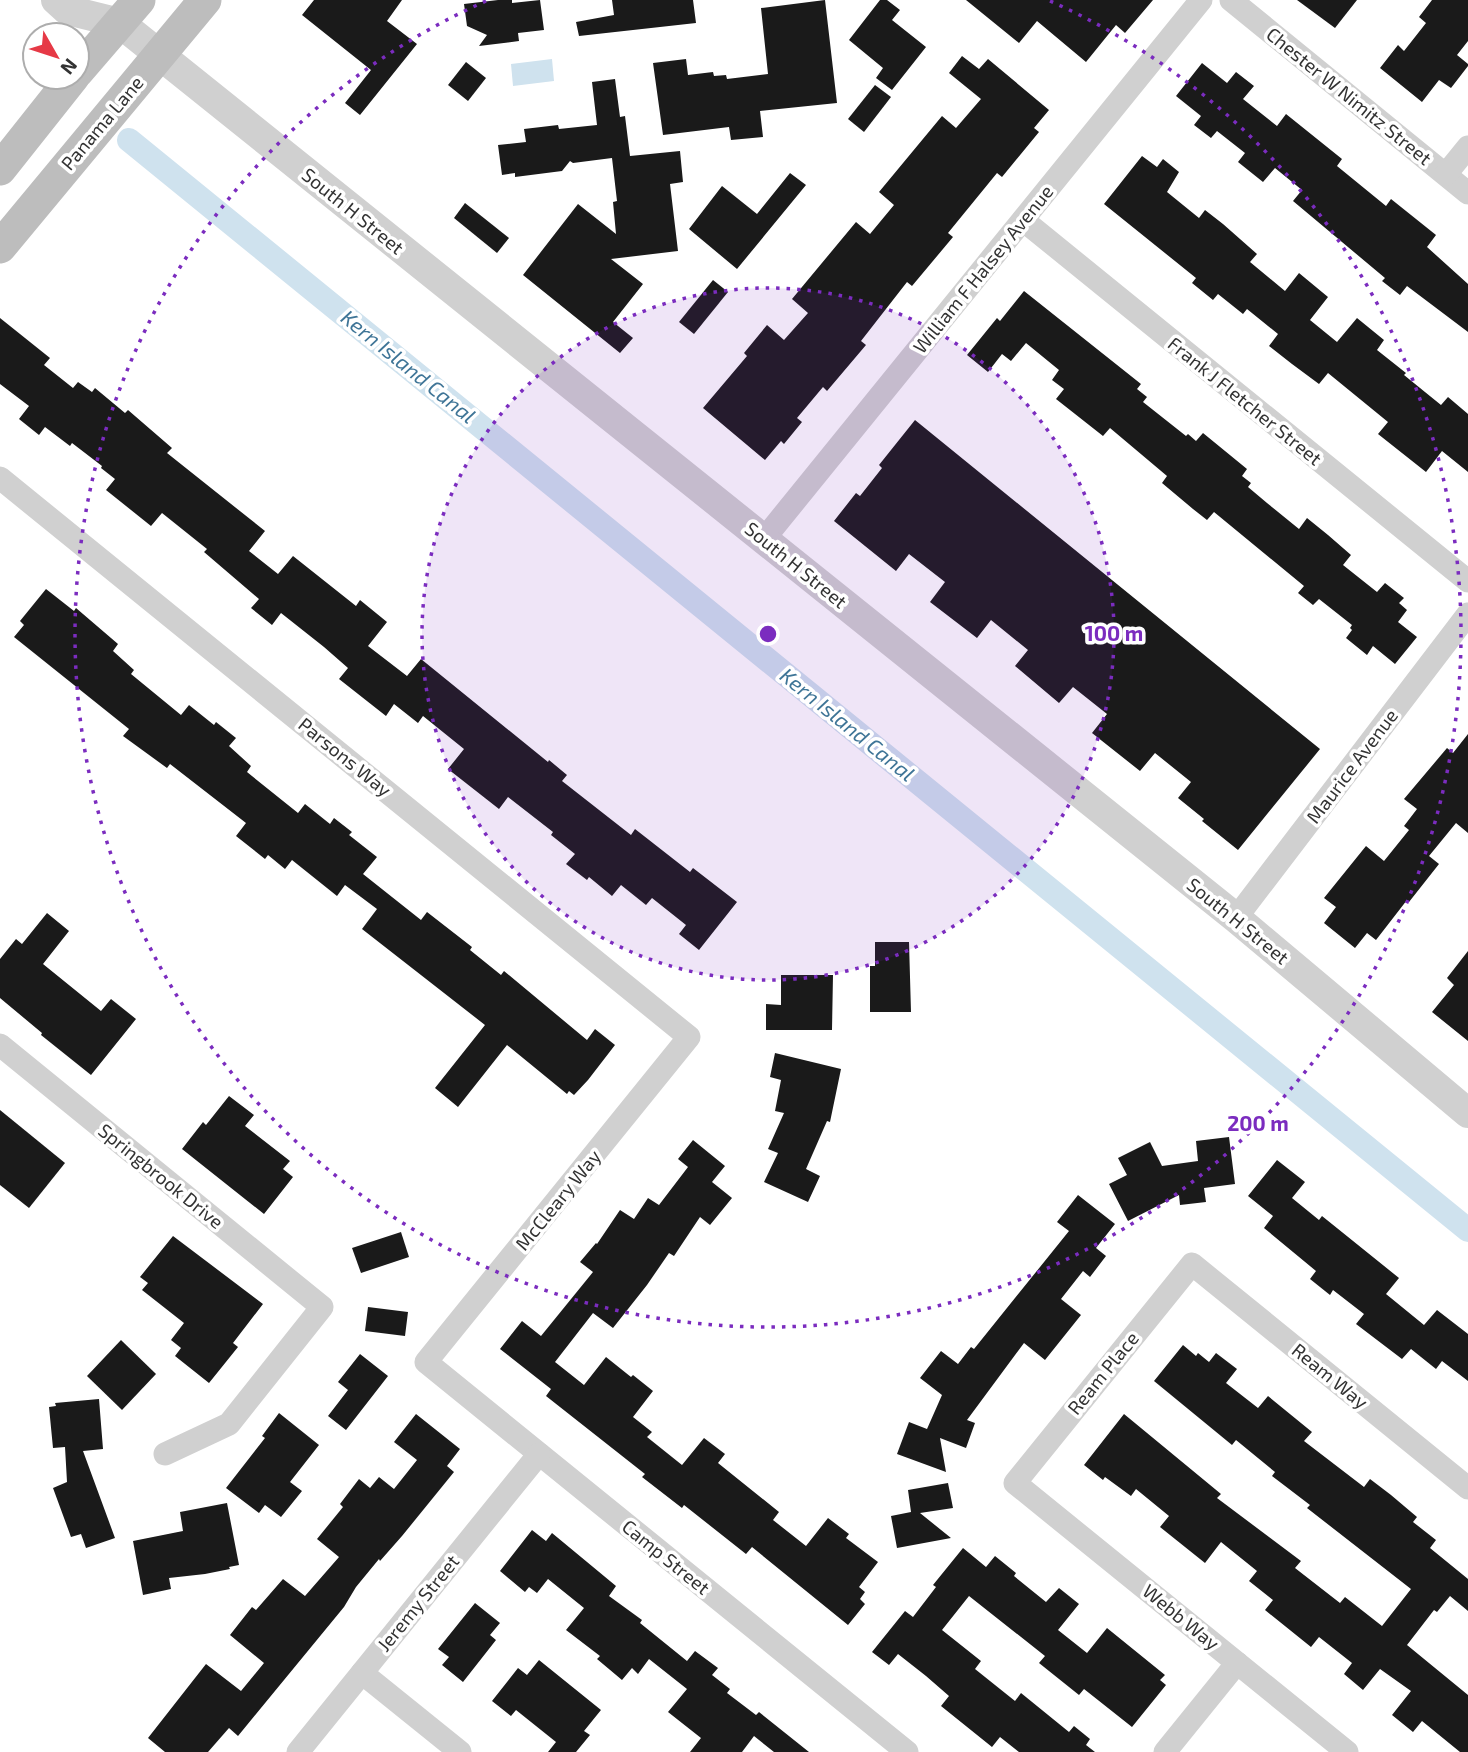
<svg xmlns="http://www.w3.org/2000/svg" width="1468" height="1752" viewBox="0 0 1468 1752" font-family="'Exo 2',sans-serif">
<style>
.water{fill:#cfe2ee}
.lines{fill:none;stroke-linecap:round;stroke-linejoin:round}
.canal{stroke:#cfe2ee;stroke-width:24}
.building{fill:#1a1a1a}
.minor{stroke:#d0d0d0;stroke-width:23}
.tertiary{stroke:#d0d0d0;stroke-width:30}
.secondary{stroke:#bdbdbd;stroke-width:33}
.ring{fill:none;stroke:#7b2cbf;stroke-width:3.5;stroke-dasharray:3.5 7}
.labels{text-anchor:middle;stroke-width:7;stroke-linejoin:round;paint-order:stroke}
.street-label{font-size:19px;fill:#333;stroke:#fff}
.water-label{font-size:21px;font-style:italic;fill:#3f7597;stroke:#fff}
.centre{fill:#7b2cbf;stroke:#fff;stroke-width:3.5}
.ring-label{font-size:21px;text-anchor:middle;font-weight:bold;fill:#7b2cbf;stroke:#fff;stroke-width:7;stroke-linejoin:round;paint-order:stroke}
</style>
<rect width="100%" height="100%" fill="#fff"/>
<polygon class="water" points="552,59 554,81 513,86 511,64"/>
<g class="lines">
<polyline class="canal" points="129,140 1468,1230"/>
</g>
<g class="building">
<polygon points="314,0 402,0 387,21 417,44 360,115 345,103 371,70 302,15"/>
<polygon points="498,0 512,0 512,3 540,0 544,30 518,33 519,41 479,46 487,35 467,26 464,4"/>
<polygon points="612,0 693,0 696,23 579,36 576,22 614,15"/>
<polygon points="825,0 837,103 760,111 763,137 731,140 729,127 663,135 653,63 686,59 688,75 713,72 714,76 726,75 727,79 768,74 761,8"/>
<polygon points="880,0 887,0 900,10 892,20 926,47 892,90 876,78 883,68 849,40"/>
<polygon points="966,0 1153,0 1125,33 1116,25 1086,62 1037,21 1019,43"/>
<polygon points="1297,0 1357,0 1335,28"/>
<polygon points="1432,0 1468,0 1468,41 1457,55 1468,64 1468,66 1451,88 1439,80 1422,102 1380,68 1398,45 1404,51 1426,23 1419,17"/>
<polygon points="962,56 979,69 988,59 1049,110 1034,128 1039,132 1002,177 997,173 948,233 953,237 912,286 907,282 861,341 866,345 827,391 823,387 797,418 802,422 784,444 781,441 765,460 703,408 747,356 744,353 767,325 784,340 808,313 792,299 856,222 870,234 894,205 879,192 942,116 956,128 981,99 949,73"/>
<polygon points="466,62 486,78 468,101 448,85"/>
<polygon points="1202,63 1227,83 1236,72 1254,86 1243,99 1277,126 1286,114 1342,159 1337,166 1386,206 1391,199 1436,235 1427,247 1468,284 1468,332 1407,286 1400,295 1382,281 1385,278 1293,201 1302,190 1275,168 1263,182 1238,162 1245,153 1217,131 1211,138 1194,125 1201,116 1176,96"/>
<polygon points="615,79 620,117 625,116 630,156 680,151 683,182 670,184 678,251 611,259 643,284 613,322 633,338 620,353 523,275 578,204 616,234 613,202 617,201 612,158 573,163 570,161 562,171 515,177 515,173 502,175 498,145 526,142 524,129 558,125 559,129 597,125 592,82"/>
<polygon points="875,85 891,97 864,132 848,119"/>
<polygon points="1142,156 1157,167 1163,159 1179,172 1167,192 1199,218 1205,210 1223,224 1257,254 1250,262 1285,291 1299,273 1328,297 1310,320 1337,342 1357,318 1384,340 1377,350 1406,373 1404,375 1441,405 1448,397 1468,414 1468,472 1442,451 1426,472 1378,434 1388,422 1328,373 1319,384 1292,364 1269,346 1278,334 1247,309 1243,314 1218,294 1213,300 1192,283 1196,278 1104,204"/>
<polygon points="790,173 806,185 737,269 689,229 722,186 757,214"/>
<polygon points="465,203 509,238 497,253 454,218"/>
<polygon points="713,280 728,292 694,334 679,322"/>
<polygon points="1024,291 1141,384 1137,389 1147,397 1143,402 1186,436 1188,434 1196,441 1203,433 1247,469 1242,476 1251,483 1248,487 1267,503 1299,529 1307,518 1328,535 1351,555 1343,565 1377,592 1385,583 1404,598 1399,603 1407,610 1398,622 1417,637 1395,664 1373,646 1367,655 1346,638 1352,630 1350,628 1352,625 1319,599 1313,605 1298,593 1304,586 1214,512 1207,520 1193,509 1162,483 1167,476 1110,428 1103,436 1056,399 1064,389 1052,380 1059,370 1026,343 1011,361 1002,354 988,372 967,355 997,318 1000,321"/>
<polygon points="0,318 50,358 44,365 73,388 78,382 92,392 95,388 125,413 128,410 172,448 167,453 265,531 249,551 278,574 293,556 356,606 360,600 387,622 368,646 407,676 421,659 548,762 549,760 567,775 562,781 631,835 635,829 690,872 693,868 737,902 699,950 679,934 686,925 652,898 646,905 621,885 612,896 589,877 587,880 566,864 575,854 551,835 553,832 508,797 499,809 448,769 464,749 423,716 418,723 394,704 386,716 339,679 348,668 324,647 281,613 272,625 251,608 259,599 204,552 207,549 162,513 151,526 106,490 115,479 101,468 102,466 72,443 70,446 45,427 39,435 19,419 29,406 0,384"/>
<polygon points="915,420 1320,749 1238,850 1202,821 1204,819 1178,798 1191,782 1155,753 1140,771 1092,733 1107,714 1073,687 1059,703 1015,666 1028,650 991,620 977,638 930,602 945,582 909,554 896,571 834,521 856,493 860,496 882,468 879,465"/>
<polygon points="46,589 74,611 76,608 118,644 113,651 134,670 131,674 181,715 189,705 214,725 216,722 236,738 229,746 251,766 247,772 298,813 305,804 330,824 334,818 352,832 349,835 377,857 363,874 421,920 427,912 472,947 470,950 501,975 504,971 587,1040 595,1029 615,1045 588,1080 574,1095 569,1091 567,1094 507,1045 458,1107 435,1088 485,1025 362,929 377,909 345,885 337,896 292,860 285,869 268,855 265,859 236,836 246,823 170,764 167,768 123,736 129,729 14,637 24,625 20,621"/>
<polygon points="1468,734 1468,833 1456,823 1429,856 1439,864 1409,902 1407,900 1376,940 1367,933 1355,948 1324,923 1336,907 1324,898 1366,846 1384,861 1409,830 1404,826 1417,809 1404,799 1447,748 1453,753"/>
<polygon points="47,913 69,931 43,964 101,1011 111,999 136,1019 91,1075 41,1035 42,1033 0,998 0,959 16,939 22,944"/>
<polygon points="875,942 909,942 911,1012 870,1012 870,966 875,966"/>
<polygon points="1468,951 1468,1041 1432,1012 1454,985 1447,978"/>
<polygon points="781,975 833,975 832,1030 766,1030 766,1004 781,1005"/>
<polygon points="775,1053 841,1069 830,1122 827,1121 806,1169 820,1176 808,1202 764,1182 778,1153 768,1149 784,1113 775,1111 781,1080 770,1077"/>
<polygon points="229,1096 254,1115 245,1126 290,1161 283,1169 293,1177 264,1214 182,1149 203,1122 206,1125"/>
<polygon points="0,1110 65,1163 29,1208 0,1185"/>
<polygon points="1229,1137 1235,1184 1204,1188 1206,1202 1180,1205 1179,1195 1128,1221 1109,1184 1127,1175 1118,1158 1150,1142 1162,1166 1198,1161 1196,1141"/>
<polygon points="693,1140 725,1166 712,1182 732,1198 710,1225 700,1217 674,1256 669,1253 647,1285 613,1328 593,1313 555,1362 584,1385 606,1357 631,1377 633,1375 653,1391 633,1417 652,1432 647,1437 682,1465 704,1438 725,1454 718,1463 779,1512 773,1520 806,1546 828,1518 849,1534 846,1538 878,1562 859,1587 865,1592 860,1599 865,1604 848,1625 752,1547 746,1554 684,1505 682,1508 642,1477 645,1474 546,1396 551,1389 500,1349 522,1321 541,1336 593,1272 580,1262 596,1243 597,1244 620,1210 634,1219 648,1198 659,1205 688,1167 678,1159"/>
<polygon points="1277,1160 1305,1182 1292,1198 1319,1220 1322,1216 1399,1278 1386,1294 1424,1325 1437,1310 1468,1334 1468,1381 1442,1361 1436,1369 1411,1349 1402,1359 1356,1324 1364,1314 1333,1290 1330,1295 1310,1279 1316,1271 1264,1228 1273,1216 1248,1196"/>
<polygon points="1078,1195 1115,1224 1096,1248 1106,1256 1090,1277 1083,1271 1061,1299 1081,1315 1045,1360 1024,1343 967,1420 975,1423 966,1448 940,1438 946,1472 897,1454 909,1422 927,1429 942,1395 920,1378 941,1351 958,1364 971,1347 974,1349 1069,1231 1057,1222"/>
<polygon points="401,1232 409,1257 361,1273 352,1248"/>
<polygon points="173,1236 263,1304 233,1343 238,1347 209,1383 175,1356 181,1348 171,1340 184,1323 142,1290 148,1283 140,1277"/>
<polygon points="368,1307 408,1312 405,1336 365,1331"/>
<polygon points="121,1340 156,1374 122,1410 87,1376"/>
<polygon points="1183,1345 1196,1356 1198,1353 1209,1362 1216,1353 1237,1369 1226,1383 1258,1408 1268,1396 1312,1432 1304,1441 1364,1487 1370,1479 1391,1495 1417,1517 1413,1522 1436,1540 1430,1548 1468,1579 1468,1611 1450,1596 1437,1612 1434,1610 1407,1645 1468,1695 1468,1752 1460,1752 1422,1721 1413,1732 1392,1715 1411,1691 1380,1669 1363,1690 1344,1674 1352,1663 1319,1637 1311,1647 1265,1610 1273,1600 1249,1581 1257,1571 1221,1542 1205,1563 1160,1527 1169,1516 1136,1489 1131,1496 1105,1477 1103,1480 1084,1465 1124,1414 1221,1494 1217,1498 1301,1561 1295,1568 1340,1603 1345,1597 1382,1626 1411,1589 1307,1508 1310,1505 1272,1476 1275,1472 1236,1440 1232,1445 1154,1381"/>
<polygon points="360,1354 388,1376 346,1430 328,1416 348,1390 338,1382"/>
<polygon points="99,1399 103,1449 83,1451 115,1538 86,1548 81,1534 71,1537 53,1488 67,1482 65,1447 53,1448 49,1407 56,1406 55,1403"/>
<polygon points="279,1413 319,1445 290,1482 302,1491 281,1517 265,1505 259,1513 226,1488 265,1438 262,1436"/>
<polygon points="416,1414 460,1449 447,1466 454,1472 402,1536 380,1561 379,1559 356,1587 344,1607 238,1736 229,1728 208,1752 165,1752 148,1738 206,1664 241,1691 264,1663 230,1635 252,1607 256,1610 283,1579 305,1596 339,1557 317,1539 343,1507 340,1504 359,1479 370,1488 379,1477 394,1489 417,1460 394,1442"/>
<polygon points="948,1483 953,1508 920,1513 951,1538 897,1548 891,1516 911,1512 908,1490"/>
<polygon points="227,1503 239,1565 229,1567 230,1569 205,1574 169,1578 171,1589 143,1595 133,1541 183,1531 180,1512"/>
<polygon points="532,1530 546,1541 552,1533 616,1586 609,1596 642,1620 640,1623 687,1661 695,1651 718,1668 712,1675 730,1689 727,1693 756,1715 759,1712 809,1752 774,1752 754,1736 742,1752 690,1752 701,1738 668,1712 687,1689 649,1659 638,1674 632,1668 622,1680 597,1659 600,1656 566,1630 584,1608 548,1579 537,1593 529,1587 525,1592 500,1571"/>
<polygon points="963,1548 986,1567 995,1556 1016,1573 1014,1576 1046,1602 1059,1588 1079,1604 1058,1630 1087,1653 1107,1628 1165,1675 1160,1680 1166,1685 1132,1727 1084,1689 1079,1695 1039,1663 1045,1656 969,1596 942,1630 981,1661 975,1669 1015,1701 1021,1693 1069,1732 1074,1726 1090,1739 1086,1745 1095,1752 1019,1752 1000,1737 992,1747 941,1706 949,1696 926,1676 898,1654 889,1665 872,1652 905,1611 913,1617 936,1587 933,1585"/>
<polygon points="475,1603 500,1623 490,1635 496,1640 463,1682 442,1665 449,1657 438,1649"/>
<polygon points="539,1660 601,1710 584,1731 590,1735 576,1752 548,1752 556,1742 516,1710 511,1716 492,1701 518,1668 527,1675"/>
</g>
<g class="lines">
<g class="minor">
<polyline points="1231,0 1468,193"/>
<polyline points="1446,174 1468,147"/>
<polyline points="1023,220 1468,581"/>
<polyline points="0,478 689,1037 426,1362 907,1752"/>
<polyline points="764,539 1201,0"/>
<polyline points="1236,918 1468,614"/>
<polyline points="0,1045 322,1307 229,1424 165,1454"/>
<polyline points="362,1673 460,1752"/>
<polyline points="298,1752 539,1454"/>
<polyline points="1165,1752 1237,1663"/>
<polyline points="1347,1752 1015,1483 1192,1264 1468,1488"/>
</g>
<polyline class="tertiary" points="56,0 67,10 120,23 1236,918 1468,1113"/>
<g class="secondary">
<polyline points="77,72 139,0"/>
<polyline points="0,169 73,77"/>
<polyline points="0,247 205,0"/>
</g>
</g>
<circle cx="768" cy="634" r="346" fill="#7b2cbf" fill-opacity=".12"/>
<g class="ring">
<circle cx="768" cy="634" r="346"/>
<path d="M1050 1A693 693 0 1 1 486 1"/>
</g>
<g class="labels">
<g class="street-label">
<text transform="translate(1349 96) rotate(39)" y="7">Chester W Nimitz Street</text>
<text transform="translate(102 123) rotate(-50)" y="7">Panama Lane</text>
<text transform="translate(353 211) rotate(39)" y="7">South H Street</text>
<text transform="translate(983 269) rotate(-51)" y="7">William F Halsey Avenue</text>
<text transform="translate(1245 401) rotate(39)" y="7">Frank J Fletcher Street</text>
<text transform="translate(796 565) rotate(39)" y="7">South H Street</text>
<text transform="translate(345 757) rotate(39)" y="7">Parsons Way</text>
<text transform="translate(1352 766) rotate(-53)" y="7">Maurice Avenue</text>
<text transform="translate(1238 921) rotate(39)" y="7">South H Street</text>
<text transform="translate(161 1176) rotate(39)" y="7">Springbrook Drive</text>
<text transform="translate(558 1200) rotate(-51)" y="7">McCleary Way</text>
<text transform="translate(1103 1373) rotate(-51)" y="7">Ream Place</text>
<text transform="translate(1330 1376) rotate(39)" y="7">Ream Way</text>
<text transform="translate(666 1557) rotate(39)" y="7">Camp Street</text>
<text transform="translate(418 1603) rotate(-51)" y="7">Jeremy Street</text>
<text transform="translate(1181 1617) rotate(39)" y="7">Webb Way</text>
</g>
<g class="water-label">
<text transform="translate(408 367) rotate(39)" y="7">Kern Island Canal</text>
<text transform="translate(847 725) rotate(39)" y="7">Kern Island Canal</text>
</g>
</g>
<circle cx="768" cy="634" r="10" class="centre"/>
<g class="ring-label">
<text x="1114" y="641">100 m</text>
<text x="1258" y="1131">200 m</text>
</g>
<g transform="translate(56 56) rotate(129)"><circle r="33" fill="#ffffff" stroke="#adadad" stroke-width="2"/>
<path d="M0-5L12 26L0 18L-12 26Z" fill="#e63946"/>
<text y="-10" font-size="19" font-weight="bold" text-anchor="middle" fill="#333333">N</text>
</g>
</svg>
